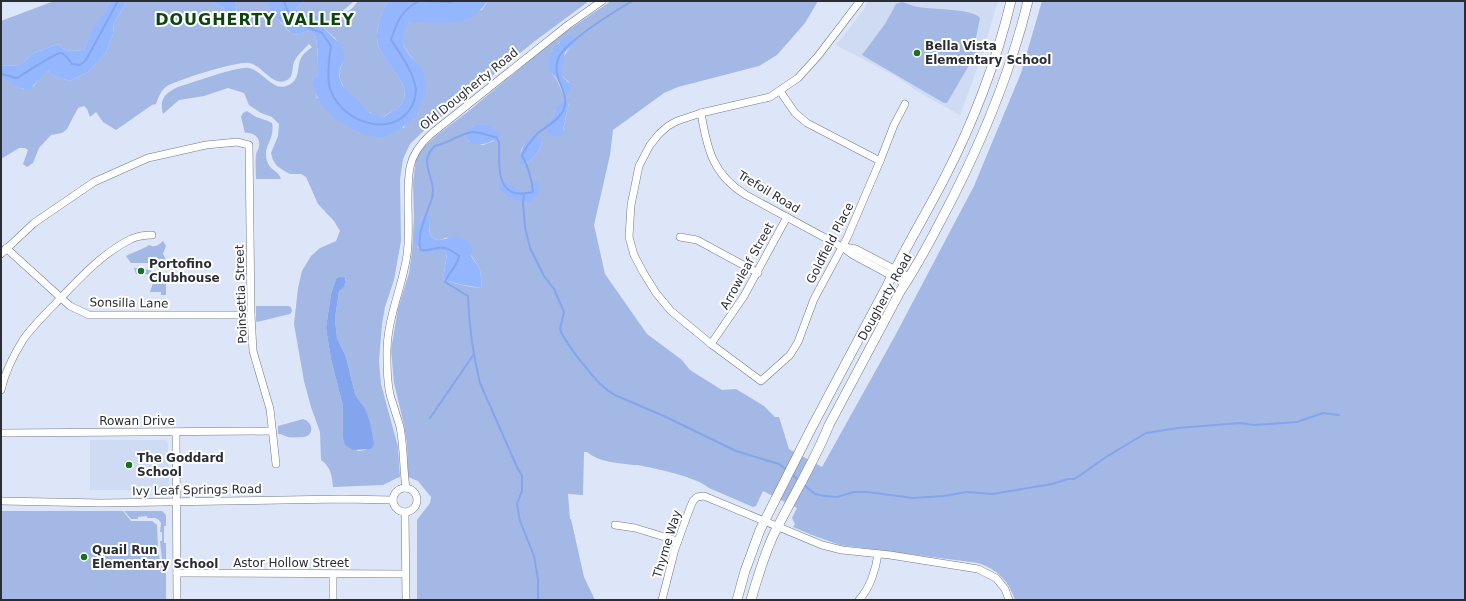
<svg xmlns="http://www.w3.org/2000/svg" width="1466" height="601" viewBox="0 0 1466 601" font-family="'DejaVu Sans',sans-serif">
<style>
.built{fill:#cfdaf3}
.green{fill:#a3b8e5;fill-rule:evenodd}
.forest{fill:#93b6ff}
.water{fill:#83a5ed}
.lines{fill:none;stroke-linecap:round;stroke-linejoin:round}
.stream{stroke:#83a5ed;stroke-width:2}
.minor-casing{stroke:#707888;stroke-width:8}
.major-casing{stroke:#707888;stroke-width:10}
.minor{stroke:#fff;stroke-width:7}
.major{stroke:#fff;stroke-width:9}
.poi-dot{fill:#17721f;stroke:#fff;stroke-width:1.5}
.labels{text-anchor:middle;stroke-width:4;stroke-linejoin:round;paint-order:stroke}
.poi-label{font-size:12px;font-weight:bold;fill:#2a2d34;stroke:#fff;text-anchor:start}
.street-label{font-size:12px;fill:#2a2d34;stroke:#fff}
.district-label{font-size:16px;font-weight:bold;letter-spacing:1px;fill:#0d4511;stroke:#fff}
</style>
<rect width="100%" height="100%" fill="#dde6f8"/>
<g class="built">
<polygon points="868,1 998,1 980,61 960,115 920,93 895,76 836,45 863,11"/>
<polygon points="90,440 165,440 168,444 169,486 164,490 90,490"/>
</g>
<g class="green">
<path d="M 54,1 L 110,1 C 103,19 90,31 84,50 C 73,51 65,53 58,44 L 34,53 L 20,65 L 1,66 L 1,21 Z"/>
<path d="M 127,1 L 210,1 L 223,8 L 226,12 L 239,16 L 235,7 L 235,3 L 237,1 L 268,1 C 271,10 274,16 281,23 C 289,30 288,33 299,35 L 304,32 L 310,31 L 315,35 C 318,45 318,63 318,74 L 312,79 L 317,98 L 404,128 L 420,67 C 412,58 397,43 403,30 C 404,27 408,25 410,22 L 422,22 L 482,10 L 488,1 L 589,1 L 535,41 L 435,122 L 433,122 L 410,144 L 403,159 L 400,179 L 401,241 L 394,280 L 385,307 L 382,324 L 379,361 L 381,384 L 398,447 L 400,477 L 397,478 L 383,485 L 333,487 C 332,476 331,467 321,460 L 320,432 L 311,407 L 304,381 L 294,324 L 298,288 L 302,271 L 311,256 L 320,248 L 336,241 L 340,231 L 334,221 L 318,204 L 306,177 L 301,174 L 290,174 L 286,172 L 277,166 L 273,160 L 271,153 L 278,136 L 279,124 L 272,117 L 261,113 L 249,105 L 244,93 L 228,88 L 204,96 L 179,100 L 163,114 C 159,99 165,93 178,87 C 193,83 237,66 249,68 C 264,71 274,96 292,83 C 300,77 297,65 301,58 C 303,54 308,50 312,47 L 309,44 C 304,49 298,55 295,60 C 291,67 295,78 285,81 C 272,86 262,65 249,63 C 237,61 178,80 167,86 C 161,90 158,98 156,104 L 152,105 L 116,130 L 103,122 L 96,112 L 90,117 L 87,109 L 84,106 L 78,108 L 67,129 L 62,133 L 51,135 L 39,148 L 33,163 L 27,167 L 23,164 L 28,150 L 25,148 L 19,148 L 1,159 L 1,78 L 3,76 L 23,89 L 34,86 L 41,74 L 48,71 L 54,76 L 70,81 L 88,72 L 106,53 L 113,34 L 114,23 ZM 336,279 L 346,279 C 347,286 343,287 339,291 L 335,319 L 337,338 L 346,357 L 355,394 L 357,400 L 363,405 L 366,450 L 358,451 L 343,438 L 343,406 L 331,359 L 326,328 L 331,294 Z"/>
<path d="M 305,1 L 354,1 L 330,22 L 333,25 C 340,16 352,11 358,1 L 388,1 C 383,11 377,25 377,36 C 375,58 410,77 404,99 C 402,110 390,110 384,117 C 379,116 373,115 369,112 C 365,109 361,105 357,101 C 346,90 333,79 343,63 L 336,39 L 322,26 L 318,16 L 304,14 L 296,8 Z"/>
<path d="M 611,1 L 818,1 L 805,23 L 777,55 L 759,66 L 678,87 L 664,93 L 613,130 L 610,155 L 594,225 L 605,274 L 647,334 L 682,360 L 690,370 L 722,390 L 736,389 L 764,406 L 775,417 L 779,417 L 789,449 L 822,467 L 896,334 L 974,186 L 1021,73 L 1042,1 L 1465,1 L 1465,600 L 1015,600 C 1009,581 997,569 978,563 L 840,545 L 812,535 L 793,527 L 795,524 L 792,518 L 797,508 L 763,491 L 756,506 L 753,507 L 709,488 C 695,476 656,469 638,465 L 633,465 C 618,463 598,462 587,452 L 584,452 L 583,495 L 568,494 L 570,519 L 571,519 L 584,577 L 595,600 L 417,600 L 417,520 L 430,503 L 431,497 L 418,481 L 408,477 L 407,444 L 404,425 L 394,383 L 391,350 L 398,309 L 409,273 L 412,252 L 414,218 L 413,184 L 416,158 L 423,148 L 437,135 L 470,110 L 532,58 L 564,33 ZM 559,42 L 575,44 C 563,53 561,61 562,76 L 569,82 L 563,94 L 557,80 L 552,74 L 552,55 ZM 569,102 L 563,131 L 559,136 L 549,136 L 549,121 L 554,116 L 555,110 ZM 483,124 L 494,141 L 483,145 L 468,141 L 465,136 L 472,127 ZM 531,138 L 542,141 C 540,152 534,159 524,165 C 518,152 520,148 531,138 ZM 423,216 L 430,216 C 429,224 427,240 439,240 C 443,240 445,237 448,238 C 456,239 464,242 471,244 L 471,255 L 480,269 L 482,288 C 468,287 455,284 443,279 L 447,253 L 445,251 L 439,250 L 432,253 L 418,248 C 413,233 417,229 423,216 Z"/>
<path d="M 902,2 C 906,3 910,5 914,6 C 927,10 973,8 980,18 L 974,47 L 976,48 L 975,55 L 947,103 L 944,103 L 862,55 L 885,24 L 896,4 Z"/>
<path d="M 247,111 L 256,117 L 268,121 L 272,123 C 275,137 265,145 266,155 C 267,171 278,169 281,179 L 256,179 C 256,171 255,163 256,155 C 256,152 259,149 259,146 C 261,137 252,132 245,133 L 241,117 L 243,113 Z"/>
<path d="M 163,241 L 166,246 L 163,254 C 166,260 169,264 162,269 L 148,263 L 131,263 L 126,256 C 131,253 146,248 149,245 C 155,248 159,245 163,241 Z"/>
<path d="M 134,268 C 148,267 153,273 166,276 L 166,295 L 161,295 L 161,292 L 150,292 L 153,283 L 150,276 L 142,272 L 136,274 Z"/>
<polygon points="256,306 288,306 291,307 292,311 290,314 257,322 256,321"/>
<path d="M 303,419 C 313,422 315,435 304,437 C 300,437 292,438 288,437 C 284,436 283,434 278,434 L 278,426 Z"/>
<polygon points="1,511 123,511 131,521 152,521 157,525 158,547 160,562 166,562 166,600 1,600"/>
<polygon points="124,511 162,511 166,515 166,526 164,526 164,543 166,543 166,560 162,560 160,541 162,541 162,532 160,532 161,523 159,520 155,518 147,518 147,516 138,517 138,519 131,519"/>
</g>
<g class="forest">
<path d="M 110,1 L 127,1 L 114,23 L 113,34 L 106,53 L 88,72 L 70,81 L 54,76 L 48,71 C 39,76 36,84 29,90 C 18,89 12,82 3,77 L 1,78 L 1,66 L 20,65 L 34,53 L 58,44 C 65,53 73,51 84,50 C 87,42 90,33 95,26 C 102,16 105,13 110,1 Z"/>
<polygon points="210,1 237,1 235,3 235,7 239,16 235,19 226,12 223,8"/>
<path d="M 268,1 L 305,1 L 296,8 L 304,14 L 318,16 L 322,26 L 341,45 L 344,57 L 343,63 L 340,68 L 339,76 L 342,85 L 370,113 L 384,117 C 390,111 402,109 404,99 C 410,77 376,60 377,36 C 377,25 383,10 388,1 L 488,1 C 483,7 477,15 470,18 C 451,25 429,22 410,22 C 399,34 401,45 411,57 C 414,60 417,63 420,66 C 425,73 427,87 424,95 C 418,114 410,125 392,133 C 390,134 387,137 384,137 C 374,138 363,134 355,130 C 333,119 315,104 312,79 L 318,74 C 318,63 318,45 315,35 L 310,31 L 304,32 L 299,35 L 291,33 L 282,23 L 277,19 L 270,9 Z"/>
<path d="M 571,36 L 573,37 L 575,44 L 565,52 L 562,70 L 562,76 L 572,86 L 568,94 L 563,94 C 562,89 560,84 557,79 C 555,76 551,74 549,70 C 545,57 559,38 571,36 Z"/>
<path d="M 568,100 L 569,102 L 562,135 L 559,136 L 549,136 L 546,124 L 554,116 C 555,107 559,102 568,100 Z"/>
<path d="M 483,124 L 490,127 L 500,134 L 499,137 C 489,144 472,150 465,136 L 468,129 L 477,125 Z"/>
<path d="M 534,136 L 540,137 L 542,141 C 540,152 534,159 524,165 L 520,164 C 519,153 523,142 534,136 Z"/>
<path d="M 535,180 L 539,184 C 540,212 511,202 499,188 L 501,183 L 505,182 C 513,187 518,192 528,192 C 531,188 531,184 535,180 Z"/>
<path d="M 423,216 L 431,216 C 429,223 426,239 438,240 C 443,240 450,237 457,237 C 462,237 467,241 471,244 L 471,256 L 480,269 L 482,288 C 468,286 455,284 443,279 L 447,254 L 445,251 C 438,250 436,253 430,253 C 419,253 411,241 416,230 C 418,225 421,221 423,216 Z"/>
</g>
<path class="water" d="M 339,277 L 345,278 L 346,282 L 344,287 L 339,291 L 335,319 L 337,338 L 346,357 L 355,394 C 357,400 361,402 364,407 C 370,418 372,432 374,444 L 371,449 L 353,450 L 345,445 L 343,438 L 343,406 L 331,359 L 326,328 L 331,294 L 336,279 Z"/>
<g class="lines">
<g class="stream">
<path d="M 284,1 L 289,15 L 295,22 L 322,33 L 331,46 C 329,59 326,79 331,91 C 341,119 384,137 406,114 C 410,110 412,107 414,101 C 415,98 416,93 416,89 C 413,71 401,55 391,40 C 397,21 401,12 418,1"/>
<polyline points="424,1 450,2 455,1"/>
<path d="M 1,74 L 17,78 C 24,74 56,52 61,53 C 65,54 70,61 72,64 L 80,65 L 86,60 L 118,1"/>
<path d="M 524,195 L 523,203 L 525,227 L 530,248 L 544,276 L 554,289 L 564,312 L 560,329 L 561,332 C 566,342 572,349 578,358 C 590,371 598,386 615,395 L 666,417 L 736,451 L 779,464 L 787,470"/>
<polyline points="430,418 474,354"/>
<polyline points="792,474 799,481"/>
<polyline points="804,485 815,494 825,496 837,497 854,492 867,492 913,498 944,496 967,492 992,494 1052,484 1068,479 1074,479 1082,474 1106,457 1146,433 1178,428 1240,423 1254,425 1297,422 1323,413 1339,415"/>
<path d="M 538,600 L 538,579 L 534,556 L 520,521 L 517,504 L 522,491 L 522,476 L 517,467 L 480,383 C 473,355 469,325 468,296 L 445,282 C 449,272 457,267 459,256 C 453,251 445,246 437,248 C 431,249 429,251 421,250 C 415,239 428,210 432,198 C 436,184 426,172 427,159 C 428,155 432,148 435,146 C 438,145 442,144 444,143 C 452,140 464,133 472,132 C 481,132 488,136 496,137 L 499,142 C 500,158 495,188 515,193 C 522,194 526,194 533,192 C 532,178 528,167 522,155 C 527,146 531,140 538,133 C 547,126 558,121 563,111 C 570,97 559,86 557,73 C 555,66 558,56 563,51 C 579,33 612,13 632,1"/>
</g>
<g class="minor-casing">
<g id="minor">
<polyline points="860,1 818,56 798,78 770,97 701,113 677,121 668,126 659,134 650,145 639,166 631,205 629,237 634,255 643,272 656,293 671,311 711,344 761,381 790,355 798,342 814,299 847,238 880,161 894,125 905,104"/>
<polyline points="780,91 795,113 807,123 880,161"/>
<path d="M 701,113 C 707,149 713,175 746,195 L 842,247 L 853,255 L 905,283"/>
<polyline points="680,237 697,240 758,273"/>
<polyline points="844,247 856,249 909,277"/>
<polyline points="6,248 70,306 89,315 251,315"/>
<polyline points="1,254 34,223 94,182 148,158 206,145 237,142 249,145 251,315 253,351 270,409 276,464"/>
<polyline points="711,344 744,296 787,217"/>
<path d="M 1,390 C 5,372 13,356 23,340 C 32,327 44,315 55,304 C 78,280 101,254 131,239 C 138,236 145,235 152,235"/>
<polyline points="176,432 177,600"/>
<path d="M 1,433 C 91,432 182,432 272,431"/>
<circle cx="405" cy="500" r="12"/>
<path d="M 406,488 C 403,468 404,447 400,427 C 397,417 394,408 391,398 C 387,385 387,369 387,356 C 386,320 402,289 407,255 C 411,225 405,196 410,167 C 413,153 421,143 431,134 L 568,25 L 602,1"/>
<polyline points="1,501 102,503 342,499 393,500"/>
<polyline points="405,512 406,600"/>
<polyline points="615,525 635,528 678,541"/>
<polyline points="177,573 405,574"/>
<polyline points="333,574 333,600"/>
<polyline points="662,600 675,549 690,508 693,501 697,497 704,496 822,545 842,550 890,555 978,569 996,578 1005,589 1009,600"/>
<path d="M 859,600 C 870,588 876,569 878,554"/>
</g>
</g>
<g class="major-casing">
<g id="major">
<path d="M 737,600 L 745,571 L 760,530 L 812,427 L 888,284 C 905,248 926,214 944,179 C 973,123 996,63 1011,1"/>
<path d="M 751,600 C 757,579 764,556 773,536 C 791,499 814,463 829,425 L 901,290 C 915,269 927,247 939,224 C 977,153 1009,79 1028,1"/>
</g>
</g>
<use href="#minor" class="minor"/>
<use href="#major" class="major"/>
</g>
<g class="poi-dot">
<circle cx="917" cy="53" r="4"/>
<circle cx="141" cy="271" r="4"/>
<circle cx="129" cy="465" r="4"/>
<circle cx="84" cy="557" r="4"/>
</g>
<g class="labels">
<g class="poi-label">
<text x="925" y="50">Bella Vista<tspan x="925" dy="14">Elementary School</tspan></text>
<text x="149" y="268">Portofino<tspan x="149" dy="14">Clubhouse</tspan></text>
<text x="137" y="462">The Goddard<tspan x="137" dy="14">School</tspan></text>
<text x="92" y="554">Quail Run<tspan x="92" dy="14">Elementary School</tspan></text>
</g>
<g class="street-label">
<text transform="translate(469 89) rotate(-39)" y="4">Old Dougherty Road</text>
<text transform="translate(769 192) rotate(31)" y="4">Trefoil Road</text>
<text transform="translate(830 243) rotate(-63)" y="4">Goldfield Place</text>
<text transform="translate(747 266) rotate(-61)" y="4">Arrowleaf Street</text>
<text transform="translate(241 294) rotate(-92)" y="4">Poinsettia Street</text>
<text transform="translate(885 297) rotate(-61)" y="4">Dougherty Road</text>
<text transform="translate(129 303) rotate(1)" y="4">Sonsilla Lane</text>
<text x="137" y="425">Rowan Drive</text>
<text transform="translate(197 490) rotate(-1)" y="4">Ivy Leaf Springs Road</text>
<text transform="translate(667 544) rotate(-73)" y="4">Thyme Way</text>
<text x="291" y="567">Astor Hollow Street</text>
</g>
<g class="district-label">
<text x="255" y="25">DOUGHERTY VALLEY</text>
</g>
</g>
<rect width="1466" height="601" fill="none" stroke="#2a2d34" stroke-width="4"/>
</svg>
